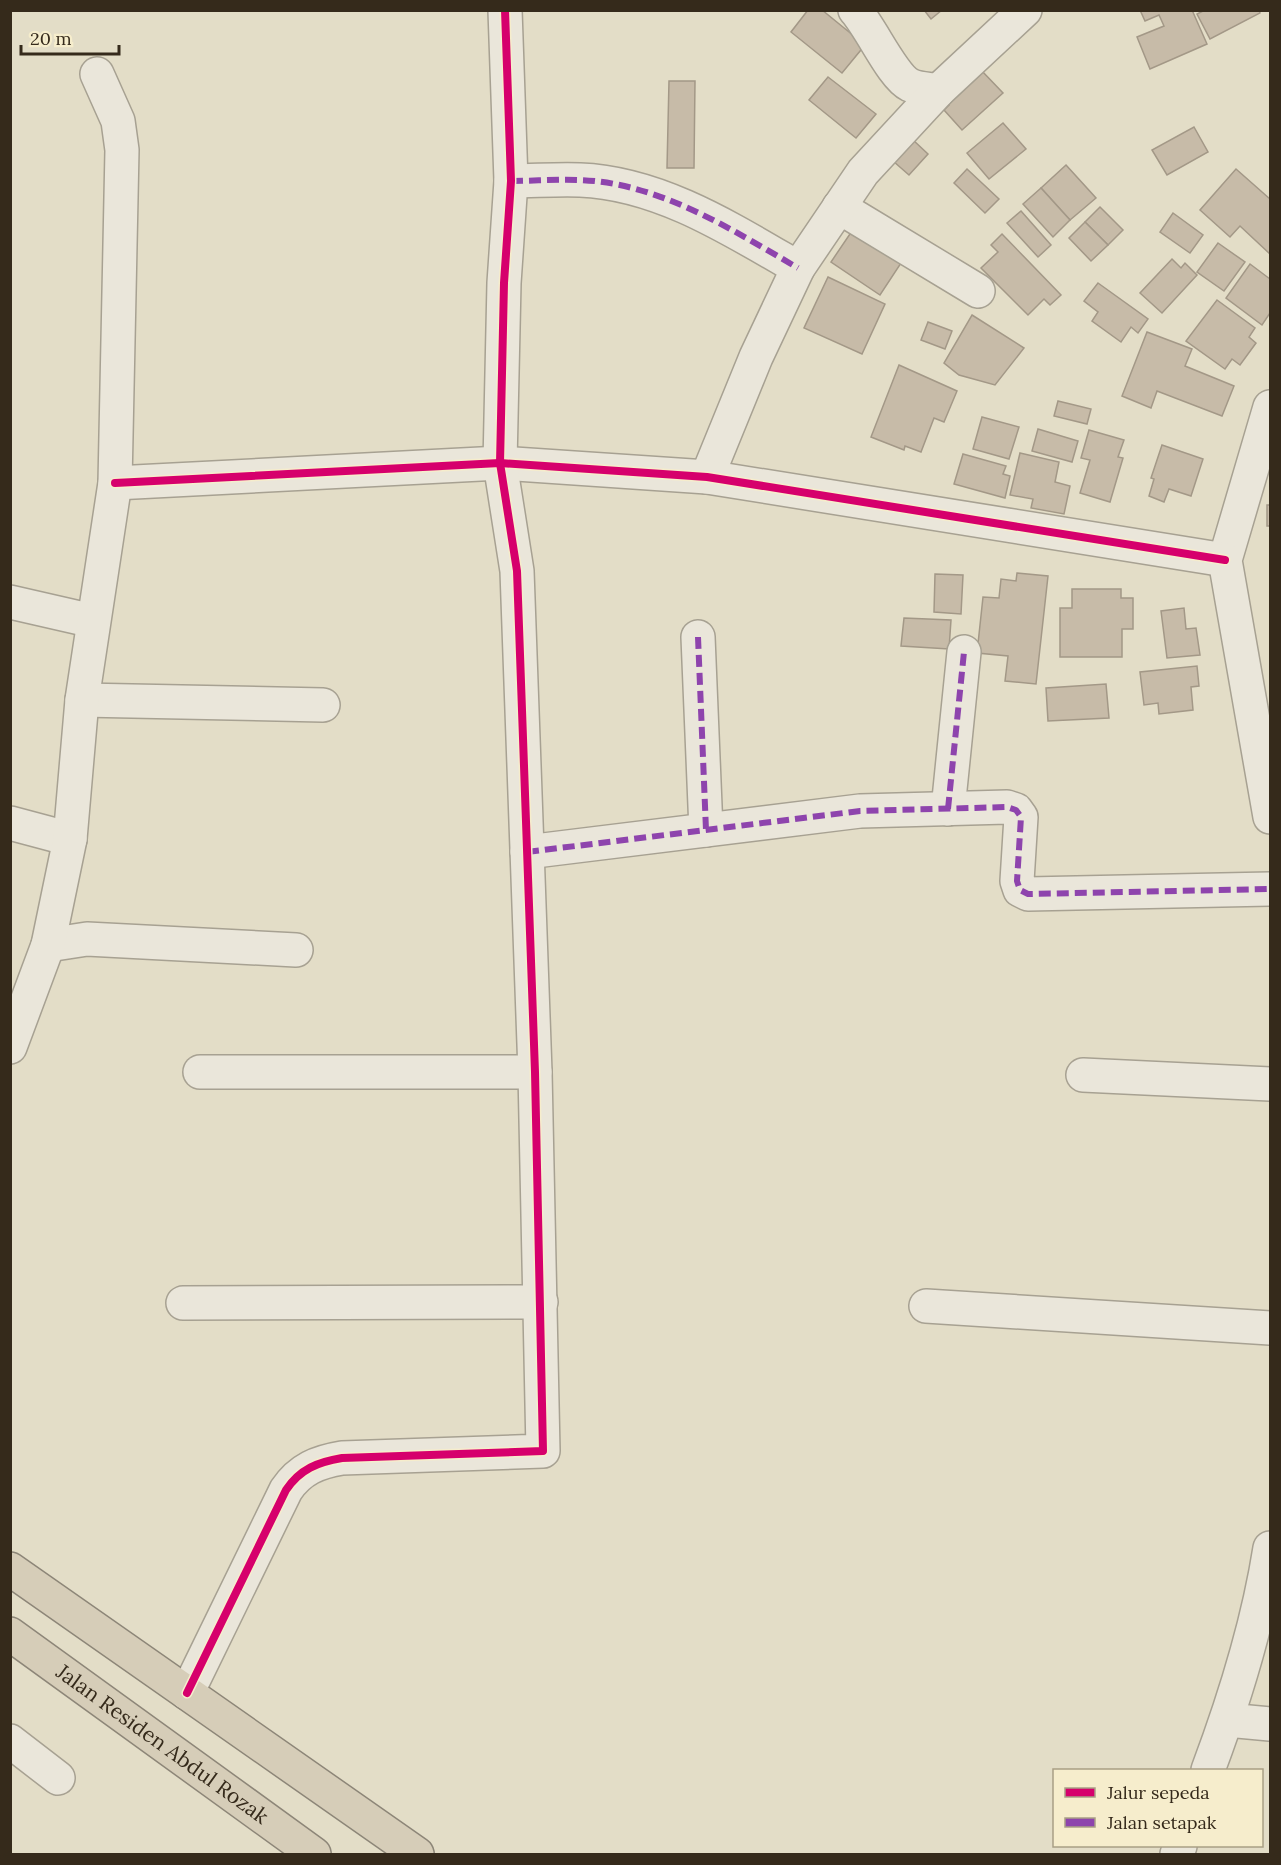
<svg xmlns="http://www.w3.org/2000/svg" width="1281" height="1865" viewBox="0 0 1281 1865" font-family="Lora,serif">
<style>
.building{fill:#c7bba8;stroke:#a39887;stroke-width:1.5}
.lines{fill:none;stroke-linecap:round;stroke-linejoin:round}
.minor-casing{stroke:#a7a192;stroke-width:36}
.highway-casing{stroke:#8d8678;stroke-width:36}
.minor{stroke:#eae6da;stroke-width:33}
.highway{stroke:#d6cdb8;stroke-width:33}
.quiet{stroke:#8e44ad;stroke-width:6;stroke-dasharray:12 6;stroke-linecap:butt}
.cycleway-casing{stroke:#f6edcc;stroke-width:11}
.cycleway{stroke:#d6006c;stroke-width:8}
.labels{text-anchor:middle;stroke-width:4.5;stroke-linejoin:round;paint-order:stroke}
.street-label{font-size:21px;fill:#352a1b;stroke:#f6edcc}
</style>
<rect width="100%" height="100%" fill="#e3ddc7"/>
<g class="building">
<polygon points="808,10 822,10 865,45 842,73 791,32"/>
<polygon points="924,10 942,10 931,19"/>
<polygon points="1140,10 1192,10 1207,44 1150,69 1137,37 1164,26 1159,15 1145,21"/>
<polygon points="1205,10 1259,10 1260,13 1210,39 1197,14"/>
<polygon points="981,70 1003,93 962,130 944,110 949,105 942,97"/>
<polygon points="828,77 876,114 856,138 809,100"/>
<polygon points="669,81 695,81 694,168 667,168"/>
<polygon points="1003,123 1026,149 989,179 967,153"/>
<polygon points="1194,127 1208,152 1167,175 1152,150"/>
<polygon points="912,139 928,154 909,175 893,161"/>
<polygon points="1066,165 1096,198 1070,220 1041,188"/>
<polygon points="967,169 999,199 985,213 954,183"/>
<polygon points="1236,169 1270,199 1270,254 1240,226 1230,237 1200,210"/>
<polygon points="1041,188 1070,220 1053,237 1023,204"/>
<polygon points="1100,207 1123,230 1108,245 1085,222"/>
<polygon points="1021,211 1051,245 1038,257 1007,223"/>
<polygon points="1173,213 1203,235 1190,253 1160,232"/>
<polygon points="1085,222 1108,245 1091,261 1069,238"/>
<polygon points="856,225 905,257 880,295 831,262"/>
<polygon points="1002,234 1061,295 1050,305 1044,299 1028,315 981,268 998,252 991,245"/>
<polygon points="1218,243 1245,262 1224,291 1197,272"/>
<polygon points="1172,259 1181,268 1185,263 1197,275 1162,313 1140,293"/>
<polygon points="1250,264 1270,279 1270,313 1262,325 1226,298"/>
<polygon points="828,277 885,304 862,354 804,328"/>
<polygon points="1098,283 1148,319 1138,333 1131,327 1121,342 1092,321 1098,312 1084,301"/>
<polygon points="1217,300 1255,328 1249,337 1256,343 1240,365 1232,359 1225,369 1186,341"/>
<polygon points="972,315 1024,348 995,385 959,375 944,363"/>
<polygon points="928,322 952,331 945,349 921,340"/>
<polygon points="1147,332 1192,349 1185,366 1234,386 1222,416 1157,391 1151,408 1122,396"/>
<polygon points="899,365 957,391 944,422 934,418 921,452 905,446 904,450 871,437"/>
<polygon points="1058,401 1091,409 1087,424 1054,416"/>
<polygon points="982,417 1019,427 1009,459 973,449"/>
<polygon points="1038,429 1078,441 1072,462 1032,451"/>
<polygon points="1089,430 1124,440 1118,457 1123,458 1110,502 1080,493 1090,460 1081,458"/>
<polygon points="1162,445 1203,459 1191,496 1169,489 1164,502 1149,496 1154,479 1151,478"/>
<polygon points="1020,453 1059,462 1055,482 1070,486 1064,514 1031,508 1033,499 1010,495"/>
<polygon points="963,454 1006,466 1003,474 1010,476 1005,498 954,484"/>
<rect x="1267" y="505" width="3" height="21"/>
<polygon points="1017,573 1048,576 1036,684 1005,681 1008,656 977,653 983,597 999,598 1001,579 1016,581"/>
<polygon points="935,574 963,575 961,614 934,612"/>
<polygon points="1072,589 1121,589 1121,598 1133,598 1133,629 1122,629 1122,657 1060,657 1060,608 1072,608"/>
<polygon points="1184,608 1186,629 1196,628 1200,655 1167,658 1161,611"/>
<polygon points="904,618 951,620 949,649 901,646"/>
<polygon points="1197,666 1199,686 1191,687 1193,710 1159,714 1158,703 1144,705 1140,672"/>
<polygon points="1106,684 1109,718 1048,721 1046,688"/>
</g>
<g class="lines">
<g class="minor-casing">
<g id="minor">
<path d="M 855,10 C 872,29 892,76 910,85 C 918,89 929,89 938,91"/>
<path d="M 511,181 C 534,181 557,179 580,180 C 659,183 731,229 798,268"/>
<polyline points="839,207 978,291"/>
<polyline points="1270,407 1225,560 1270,817"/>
<polyline points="707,477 756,357 798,268 863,172 938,91 1025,10"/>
<polyline points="115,483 500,463 707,477 1225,560"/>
<polyline points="10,602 93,621"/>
<polyline points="698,637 706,830"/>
<polyline points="82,700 323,705"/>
<polyline points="948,809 964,652"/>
<polyline points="10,823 70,839"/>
<polyline points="527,852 860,811 1007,807 1016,810 1021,817 1017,881 1020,890 1028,894 1270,889"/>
<polyline points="48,945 87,939 296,950"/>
<polyline points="10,1047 48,945 70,839 82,700 115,483 122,150 118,121 97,74"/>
<polyline points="200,1072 535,1072"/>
<polyline points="1083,1075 1270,1084"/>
<polyline points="183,1303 541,1302"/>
<polyline points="926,1306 1270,1328"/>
<path d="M 187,1693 L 286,1490 C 300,1469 318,1462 342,1458 L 543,1451 L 535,1072 L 517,571 L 500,463 L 504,283 L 511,181 L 505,10"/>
<polyline points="1227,1720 1270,1724"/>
<polyline points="10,1741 58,1778"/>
<path d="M 1208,1770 C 1235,1698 1258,1625 1270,1548"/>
<polyline points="1177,1854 1180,1846"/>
</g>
</g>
<g class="highway-casing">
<g id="highway">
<polyline points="10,1569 417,1854"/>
<path id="s1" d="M 10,1634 L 314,1854"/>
</g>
</g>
<use href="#minor" class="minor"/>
<use href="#highway" class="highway"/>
<g class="quiet">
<path d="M 511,181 C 534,181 557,179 580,180 C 659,183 731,229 798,268"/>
<polyline points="698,637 706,830"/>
<polyline points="948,809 964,652"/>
<polyline points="527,852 860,811 1007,807 1016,810 1021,817 1017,881 1020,890 1028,894 1270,889"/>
</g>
<g class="cycleway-casing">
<g id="cycleway">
<polyline points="115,483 500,463 707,477 1225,560"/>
<path d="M 187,1693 L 286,1490 C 300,1469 318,1462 342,1458 L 543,1451 L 535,1072 L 517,571 L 500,463 L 504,283 L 511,181 L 505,10"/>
</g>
</g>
<use href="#cycleway" class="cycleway"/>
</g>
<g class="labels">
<g class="street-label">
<text dy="7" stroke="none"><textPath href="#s1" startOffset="188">Jalan Residen Abdul Rozak</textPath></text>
</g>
</g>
<rect width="1281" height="1865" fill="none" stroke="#352a1b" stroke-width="24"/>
<rect x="1053" y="1769" width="210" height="78" fill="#f6edcc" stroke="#a99f85" stroke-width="1.5"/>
<rect x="1065" y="1788" width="30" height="9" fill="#d6006c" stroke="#a99f85" stroke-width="1.5"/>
<text x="1107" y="1799" font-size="18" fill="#352a1b">Jalur sepeda</text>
<rect x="1065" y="1818" width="30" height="9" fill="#8e44ad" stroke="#a99f85" stroke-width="1.5"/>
<text x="1107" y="1829" font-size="18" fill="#352a1b">Jalan setapak</text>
<path d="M21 45v9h98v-9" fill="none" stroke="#352a1b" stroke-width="3"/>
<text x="30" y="45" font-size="18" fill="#352a1b" stroke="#f6edcc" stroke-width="4.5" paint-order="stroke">20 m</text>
</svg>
